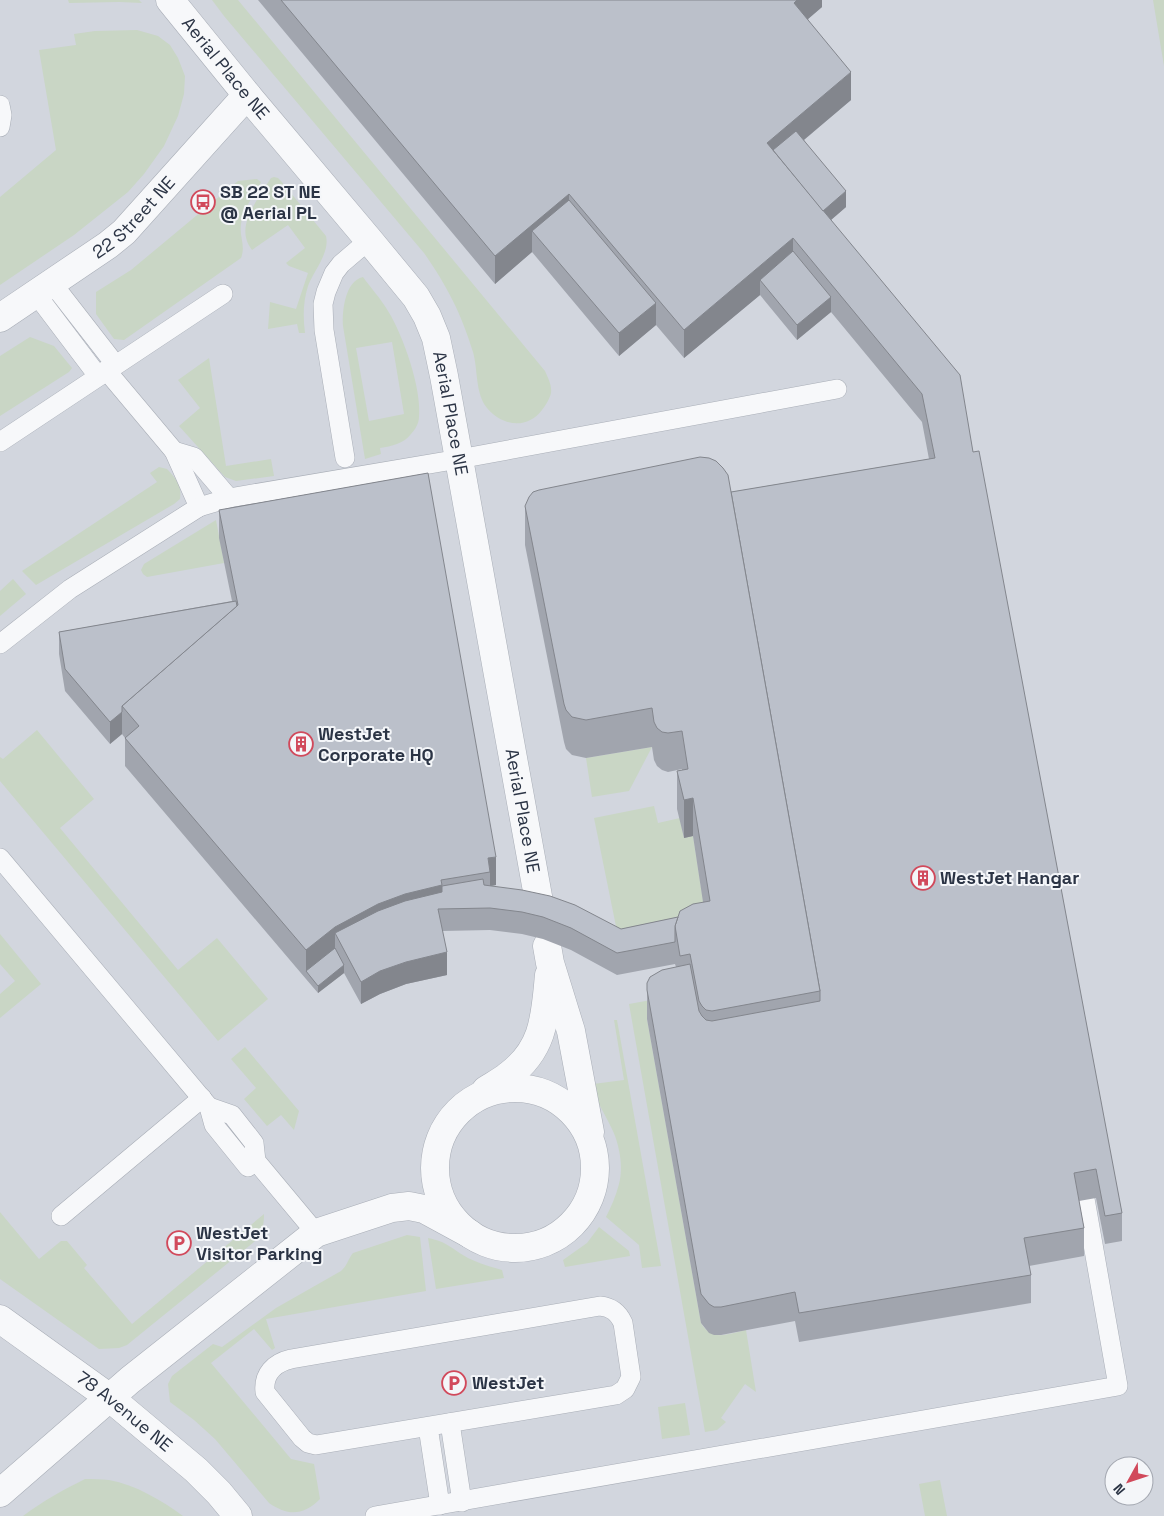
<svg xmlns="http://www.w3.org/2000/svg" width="1164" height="1516" viewBox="0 0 1164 1516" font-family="'Space Grotesk',sans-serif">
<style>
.built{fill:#d2d6de;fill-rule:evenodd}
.green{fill:#c9d6c5;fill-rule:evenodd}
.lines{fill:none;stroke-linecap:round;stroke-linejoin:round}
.lane-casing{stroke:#a9aeb7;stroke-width:20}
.street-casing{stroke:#a9aeb7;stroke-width:29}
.lane{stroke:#f7f8fa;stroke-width:19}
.street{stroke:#f7f8fa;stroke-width:28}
.wall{fill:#a1a5ae}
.shaded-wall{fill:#83868d}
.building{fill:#bbc0ca;stroke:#83868d}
.labels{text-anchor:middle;stroke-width:4;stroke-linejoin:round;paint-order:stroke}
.street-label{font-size:18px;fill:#2b3445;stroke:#f4f6f9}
.poi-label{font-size:18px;font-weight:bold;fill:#2b3445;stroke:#f4f6f9;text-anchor:start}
</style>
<rect width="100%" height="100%" fill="#e4e7ec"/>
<path class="built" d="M 0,0 L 1164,0 L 1164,1516 L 0,1516 ZM 1114,1466 L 1144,1466 L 1144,1496 L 1114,1496 Z"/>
<g class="green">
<polygon points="68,0 139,0 142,3 119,2 69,3"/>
<path d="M 212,0 L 238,0 L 545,371 C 548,378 552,385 551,393 C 550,398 546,405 542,410 C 527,430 502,426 487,408 C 475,393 478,369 473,352 C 461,313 447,286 424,253 L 224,16 Z"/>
<polygon points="1153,0 1164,0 1164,66"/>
<polygon points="137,30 158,36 170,45 178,58 185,76 184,94 178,116 164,146 144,174 128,192 74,235 0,285 0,197 56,150 39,50 76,45 74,34 95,31"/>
<path d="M 274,177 L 278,178 L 281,181 L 326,236 C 330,253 314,270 308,286 C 303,302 303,317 305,333 L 299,333 L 297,324 L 268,329 L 270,302 L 296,309 L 308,273 L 289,266 L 286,263 L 305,248 L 288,225 L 252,250 C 234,227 257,201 269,181 L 271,178 Z"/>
<path d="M 257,179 L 261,182 L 260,184 C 253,196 243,210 241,224 C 239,237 246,245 241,258 L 124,340 L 114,339 L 96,314 L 96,292 L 131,270 L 238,181 Z"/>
<path d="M 363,277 C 371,288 381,299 388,311 C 403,335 422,389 419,417 C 419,423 415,430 411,434 C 403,444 392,446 380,448 L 381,454 L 365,459 L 343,326 C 342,311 345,281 363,277 ZM 392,342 L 404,414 L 369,421 L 356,348 Z"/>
<polygon points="30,337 54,346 72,368 69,372 0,416 0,356"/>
<polygon points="209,358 226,466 271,459 274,476 236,481 225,477 179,426 200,408 178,380"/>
<path d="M 159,467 L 167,469 C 176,479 182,484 180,499 L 174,504 L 36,585 L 22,571 L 157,482 L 150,473 Z"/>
<polygon points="216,520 224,563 147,577 143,574 141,570 144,564"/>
<polygon points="13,579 26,594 0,616 0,591"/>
<polygon points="37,730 94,799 60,828 178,970 217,938 268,999 218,1041 0,781 0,757 3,759"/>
<polygon points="652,747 629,791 592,797 586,758"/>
<polygon points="654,806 658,823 680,818 684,838 693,836 708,933 621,951 594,818"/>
<polygon points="0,934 41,984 0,1018 0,994 15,981 0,964"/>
<path d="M 662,998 L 647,1019 L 701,1323 C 712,1342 728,1334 746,1330 L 756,1392 L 745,1384 L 721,1418 L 726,1422 L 717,1430 L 705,1432 L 629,1004 Z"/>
<path d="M 614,1020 L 617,1020 L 661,1266 L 642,1268 L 639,1245 L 606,1217 C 611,1207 616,1196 619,1184 C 624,1167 619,1142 611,1127 C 604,1112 595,1100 593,1084 L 624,1080 Z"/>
<polygon points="245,1047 299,1111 294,1130 281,1115 267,1126 244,1099 256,1088 231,1059"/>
<path d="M 0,1212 L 39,1259 L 61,1241 L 67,1241 L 87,1265 L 84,1268 L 132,1324 L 264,1214 C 264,1226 262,1233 254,1242 L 127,1345 L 119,1348 L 99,1349 L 0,1279 Z"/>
<polygon points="599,1227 629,1251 630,1256 565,1267 563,1260 587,1243"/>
<path d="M 407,1235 L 420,1237 L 426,1291 L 266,1319 L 275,1348 L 272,1350 L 254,1329 L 211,1363 L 291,1459 L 314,1464 L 320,1499 C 303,1516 288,1516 269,1503 L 215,1439 L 194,1420 L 170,1402 L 168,1384 L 172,1376 L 213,1344 L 222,1347 L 276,1308 L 341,1271 C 347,1266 348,1259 353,1253 Z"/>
<path d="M 428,1238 C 448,1242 452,1249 468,1258 C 478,1263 491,1267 502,1270 L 504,1278 L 436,1289 Z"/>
<polygon points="685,1403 690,1435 662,1439 658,1407"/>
<path d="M 85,1479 C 93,1479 101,1479 109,1480 C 136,1485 161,1500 183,1516 L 23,1516 C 43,1501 63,1490 85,1479 Z"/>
<polygon points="940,1480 947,1516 925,1516 919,1484"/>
</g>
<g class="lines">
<g class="lane-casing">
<g id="lane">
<polyline points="0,105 2,115 0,127"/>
<polyline points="52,283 115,364"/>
<polyline points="36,294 98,376"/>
<polyline points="106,370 174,451 199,507"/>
<polyline points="0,442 223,294"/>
<polyline points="174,451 194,457 229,498"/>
<polyline points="345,458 324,330 323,304 326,292 334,273 341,264 369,240"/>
<polyline points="0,644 70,589 199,507 229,498 459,459 837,389"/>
<polyline points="0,858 209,1107"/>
<polyline points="256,1161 254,1143 232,1115 209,1107 214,1125 248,1167 256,1161 316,1233"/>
<polyline points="61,1216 202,1098"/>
<path d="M 600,1306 C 611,1307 618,1312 623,1323 L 631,1377 L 625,1389 L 616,1395 L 316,1445 L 308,1443 L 302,1438 L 265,1392 C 263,1374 274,1363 291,1359 Z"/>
<polyline points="450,1423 462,1502"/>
<polyline points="428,1427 440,1505"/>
<polyline points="375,1516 1118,1386 1085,1199"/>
</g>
</g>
<g class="street-casing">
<g id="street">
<path id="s1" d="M 170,0 L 247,95 L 369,240 L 416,297 L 427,316 L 436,338 L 444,376 L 541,913"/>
<path id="s2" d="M 0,318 L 108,245 L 124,232 L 247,95"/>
<polyline points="547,946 550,963 571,1031 590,1132"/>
<circle cx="515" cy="1168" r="80"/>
<path d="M 486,1090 C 494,1085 502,1081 509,1075 C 545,1048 545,1015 549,975"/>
<path id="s3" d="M 0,1319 L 110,1398 L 196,1470 L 219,1493 L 238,1516"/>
<polyline points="0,1493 130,1380 316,1233 392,1208 409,1206 424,1209 470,1234"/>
</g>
</g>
<use href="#lane" class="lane"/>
<use href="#street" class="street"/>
</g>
<polygon class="wall" points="258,0 822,0 822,7 808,19 851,100 804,140 846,207 831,220 973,452 1122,1213 1122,1241 1105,1244 1096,1198 1079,1201 1084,1228 1084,1256 1029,1266 1031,1275 1031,1303 799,1342 795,1321 721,1335 714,1335 709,1333 701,1323 647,1019 647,990 676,967 675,964 617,975 571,950 543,939 522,934 490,930 442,931 447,975 406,984 380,994 361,1004 344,973 318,993 306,979 125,766 125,738 122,734 110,744 65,691 59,654 59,632 232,601 219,538 219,510 428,473 496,885 491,886 621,929 678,917 703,902 693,836 684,838 677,809 677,771 682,770 682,769 668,772 662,770 657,766 654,760 652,747 586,758 572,755 566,749 564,742 525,545 525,506 731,492 929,459 922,422 831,312 797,340 760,295 684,358 656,325 619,356 532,252 495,284"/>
<g class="shaded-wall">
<polygon points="797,0 822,0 822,7 794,31 794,3"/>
<polygon points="851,72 851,100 774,165 767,143"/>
<polygon points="846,191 846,207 817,232 817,216"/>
<polygon points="569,194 569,222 532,231 532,252 495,284 495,256"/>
<polygon points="793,238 793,267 760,280 760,295 684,358 684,330"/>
<polygon points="831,297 831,312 797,340 797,325"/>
<polygon points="656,303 656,325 619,356 619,333"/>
<polygon points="122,712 122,734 110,744 110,722"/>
<polygon points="693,798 693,836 684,838 684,800"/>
<polygon points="496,857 496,885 490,886 490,872 488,858"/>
<polygon points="442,885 442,908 438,909 335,933 335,956 306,971 306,979 306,950 335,927 378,904 405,894"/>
<polygon points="447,952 447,975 406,984 380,994 361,1004 361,982 380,971 406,962"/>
<polygon points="344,965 344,973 318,993 318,986"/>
</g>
<g class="building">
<polygon points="281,0 797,0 794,3 851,72 767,143 960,375 973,452 979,451 1122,1213 1105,1216 1096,1169 1074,1173 1084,1228 1024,1238 1031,1275 799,1313 795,1292 721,1307 714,1307 709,1304 701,1294 647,990 647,983 650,977 662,970 690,964 699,1011 702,1016 706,1020 712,1021 820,1001 820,991 731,492 935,458 922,394 793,238 684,330 569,194 495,256"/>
<polygon points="796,131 846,191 823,211 773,150"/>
<polygon points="569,200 656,303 619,333 532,231"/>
<polygon points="793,251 831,297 797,325 760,280"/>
<polygon points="700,457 709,458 716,461 723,468 728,475 820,991 712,1011 706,1010 702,1006 699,1001 690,954 680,956 675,926 680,911 693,904 710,901 693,798 684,800 677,771 688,769 682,731 668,733 662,732 657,728 654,722 652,708 586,720 572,717 566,710 564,704 525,506 529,497 533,492 539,490"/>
<polygon points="428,473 496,857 488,858 490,872 441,880 442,885 405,894 378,904 335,927 306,950 125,738 139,726 122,706 238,605 219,510"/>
<polygon points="236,601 237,606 122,706 122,712 110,722 65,669 59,632"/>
<polygon points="483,879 484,885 522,890 550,896 575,905 621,929 678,917 675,926 675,942 617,953 571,928 543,917 522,912 490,908 438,909 447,952 406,962 380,971 361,982 335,933 378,911 405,901 442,892 442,886"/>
<polygon points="335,948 344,965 318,986 306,971"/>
</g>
<defs>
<g id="bus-ring" transform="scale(1.25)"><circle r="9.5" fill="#f4f6f9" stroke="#d1495b" stroke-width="1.5"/><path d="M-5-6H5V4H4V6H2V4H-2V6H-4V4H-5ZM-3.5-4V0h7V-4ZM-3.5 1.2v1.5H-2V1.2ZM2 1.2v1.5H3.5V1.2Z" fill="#d1495b"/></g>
<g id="building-ring" transform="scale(1.25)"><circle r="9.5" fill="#f4f6f9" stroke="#d1495b" stroke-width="1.5"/><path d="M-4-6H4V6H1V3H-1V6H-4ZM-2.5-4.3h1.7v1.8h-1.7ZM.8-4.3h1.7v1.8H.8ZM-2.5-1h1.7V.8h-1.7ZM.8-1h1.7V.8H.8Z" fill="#d1495b"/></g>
<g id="parking-ring" transform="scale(1.25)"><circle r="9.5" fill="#f4f6f9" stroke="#d1495b" stroke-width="1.5"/><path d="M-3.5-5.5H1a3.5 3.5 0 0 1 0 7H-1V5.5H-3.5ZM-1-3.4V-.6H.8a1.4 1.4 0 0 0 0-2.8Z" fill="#d1495b"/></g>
</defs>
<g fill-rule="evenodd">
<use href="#bus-ring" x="203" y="202"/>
<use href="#building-ring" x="301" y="744"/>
<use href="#building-ring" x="923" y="878"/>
<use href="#parking-ring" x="179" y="1243"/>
<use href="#parking-ring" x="454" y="1383"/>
</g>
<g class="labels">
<g class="street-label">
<text dy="6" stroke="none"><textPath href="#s1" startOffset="88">Aerial Place NE</textPath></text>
<text dy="6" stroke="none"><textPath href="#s2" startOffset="168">22 Street NE</textPath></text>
<text dy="6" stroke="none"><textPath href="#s1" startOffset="508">Aerial Place NE</textPath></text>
<text dy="6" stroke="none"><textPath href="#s1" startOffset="912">Aerial Place NE</textPath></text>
<text dy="6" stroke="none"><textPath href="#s3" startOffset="155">78 Avenue NE</textPath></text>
</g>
<g class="poi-label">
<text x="220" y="198">SB 22 ST NE<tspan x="220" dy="21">@ Aerial PL</tspan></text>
<text x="318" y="740">WestJet<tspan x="318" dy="21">Corporate HQ</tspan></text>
<text x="940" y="884">WestJet Hangar</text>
<text x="196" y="1239">WestJet<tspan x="196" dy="21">Visitor Parking</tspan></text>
<text x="472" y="1389">WestJet</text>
</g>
</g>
<g transform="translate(1129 1481) rotate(230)"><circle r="24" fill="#f4f6f9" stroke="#a4a8b1"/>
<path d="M0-4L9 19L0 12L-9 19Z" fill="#d1495b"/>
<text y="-8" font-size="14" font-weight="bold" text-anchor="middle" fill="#2b3445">N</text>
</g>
</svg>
